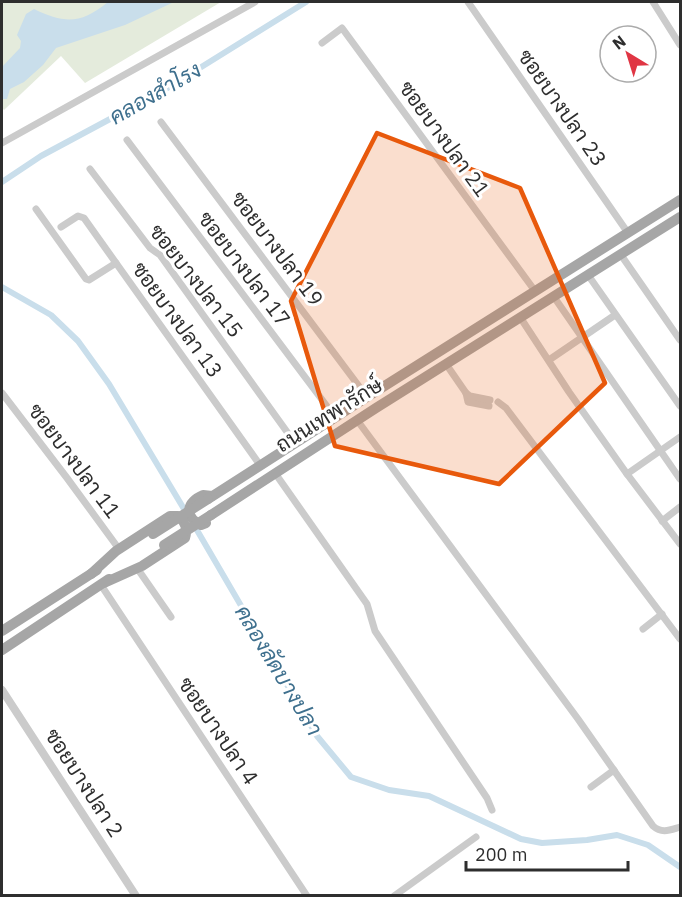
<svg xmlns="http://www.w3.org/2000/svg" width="682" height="897" viewBox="0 0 682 897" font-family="'IBM Plex Sans',Sarabun,sans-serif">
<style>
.green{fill:#e4ebdc}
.water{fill:#c9deeb}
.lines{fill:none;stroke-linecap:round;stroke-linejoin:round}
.canal{stroke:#c9deeb;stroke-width:6}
.minor{stroke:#cbcbcb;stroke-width:7}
.tertiary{stroke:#cbcbcb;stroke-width:8}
.primary{stroke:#a6a6a6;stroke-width:10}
.primary-bridge{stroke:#a6a6a6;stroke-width:10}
.marked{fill:#e8590c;fill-opacity:0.2;stroke:#e8590c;stroke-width:4.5;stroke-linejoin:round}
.labels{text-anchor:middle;stroke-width:6;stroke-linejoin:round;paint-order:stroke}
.street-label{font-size:21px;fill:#2e2e2e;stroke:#fff}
.water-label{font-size:22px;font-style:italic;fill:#3f708e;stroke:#fff}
</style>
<rect width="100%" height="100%" fill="#fff"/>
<polygon class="green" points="2,2 221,2 85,83 61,56 4,110 2,108"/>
<path class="water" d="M 108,2 L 174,2 L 125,25 L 56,48 L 43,65 L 24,82 L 10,89 L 7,99 L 2,99 L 2,67 L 20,48 L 21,41 L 17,35 L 26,14 L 34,9 C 65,24 81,24 108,2 Z"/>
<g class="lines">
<g class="canal">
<polyline points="2,182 41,156 166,89 306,2"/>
<polyline points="2,287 51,315 78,341 109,384 187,514"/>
<polyline points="194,525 317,736 351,777 389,790 429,796 521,839 542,843 587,840 617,835 648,845 680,867"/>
</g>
<g class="minor">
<polyline points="468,2 628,233"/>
<polyline points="653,2 680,45"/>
<polyline points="322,43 342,28 535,291"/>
<polyline points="161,122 367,397"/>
<polyline points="127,140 335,417"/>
<polyline points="2,143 255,2"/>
<polyline points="90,169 150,248 160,255 295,443"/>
<polyline points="36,209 86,279 89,280 116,263 260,465"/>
<polyline points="61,227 78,216 84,218 116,263"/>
<polyline points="621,255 680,340"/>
<polyline points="588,275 680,406"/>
<polyline points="554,297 680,479"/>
<polyline points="520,317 569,392 627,474 680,544"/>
<polyline points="549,360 615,315"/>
<polyline points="446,364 466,393 468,402 489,406"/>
<polyline points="2,393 67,478 119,549"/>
<polyline points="466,393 470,396 490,400"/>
<polyline points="498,402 506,408 680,639"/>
<path d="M 357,420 L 578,719 L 653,826 C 662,834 670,830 680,827"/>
<polyline points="275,473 367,604 375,631 487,798 492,810"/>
<polyline points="627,474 680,437"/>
<polyline points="662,521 680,507"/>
<polyline points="137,568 171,617"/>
<polyline points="101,585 307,896"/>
<polyline points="643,629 662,614"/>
<polyline points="591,787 614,770"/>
<polyline points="394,896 476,837"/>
</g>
<polyline class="tertiary" points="2,690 136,896"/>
<g class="primary">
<polyline points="208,499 367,397 680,200"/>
<polyline points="211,515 376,408 680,217"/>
<path d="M 206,523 L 201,525 C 183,516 187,502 203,495 L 212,496"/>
<path d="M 91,574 L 116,551 L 170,516 L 178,516 C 185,522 188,528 185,538 L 142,566 L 104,583"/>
<polyline points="2,631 97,570"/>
<polyline points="2,650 109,579"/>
</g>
<g class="primary-bridge">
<polyline points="153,534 208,499"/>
<polyline points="164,545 211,515"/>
</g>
</g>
<path class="marked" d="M 377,133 L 520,188 L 605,383 L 499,484 L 335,446 L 291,301 Z"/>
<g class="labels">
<g class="street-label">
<text transform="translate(562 108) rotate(55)" y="7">ซอยบางปลา 23</text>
<text transform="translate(444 139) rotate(54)" y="7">ซอยบางปลา 21</text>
<text transform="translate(277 249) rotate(53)" y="7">ซอยบางปลา 19</text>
<text transform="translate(244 269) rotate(53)" y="7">ซอยบางปลา 17</text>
<text transform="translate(196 281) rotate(52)" y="7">ซอยบางปลา 15</text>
<text transform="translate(177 320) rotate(54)" y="7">ซอยบางปลา 13</text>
<text transform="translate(329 415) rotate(-32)" y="7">ถนนเทพารักษ์</text>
<text transform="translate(74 461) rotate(53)" y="7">ซอยบางปลา 11</text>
<text transform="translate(218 731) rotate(56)" y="7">ซอยบางปลา 4</text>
<text transform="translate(84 783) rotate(57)" y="7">ซอยบางปลา 2</text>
</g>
<g class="water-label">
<text transform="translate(155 93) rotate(-30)" y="8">คลองสำโรง</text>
<text transform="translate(279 670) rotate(59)" y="8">คลองลัดบางปลา</text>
</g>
</g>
<rect width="682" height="897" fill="none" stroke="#2e2e2e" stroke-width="6"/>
<g transform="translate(628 54) rotate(322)"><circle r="28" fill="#ffffff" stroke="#ababab" stroke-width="1.5"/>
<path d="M0-4.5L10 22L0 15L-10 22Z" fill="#e03644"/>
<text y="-9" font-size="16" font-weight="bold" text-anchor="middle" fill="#2e2e2e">N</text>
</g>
<path d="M466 861v9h162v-9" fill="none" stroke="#2e2e2e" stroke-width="3"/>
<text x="475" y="861" font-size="18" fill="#2e2e2e" stroke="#ffffff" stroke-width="4.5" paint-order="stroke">200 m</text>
</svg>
